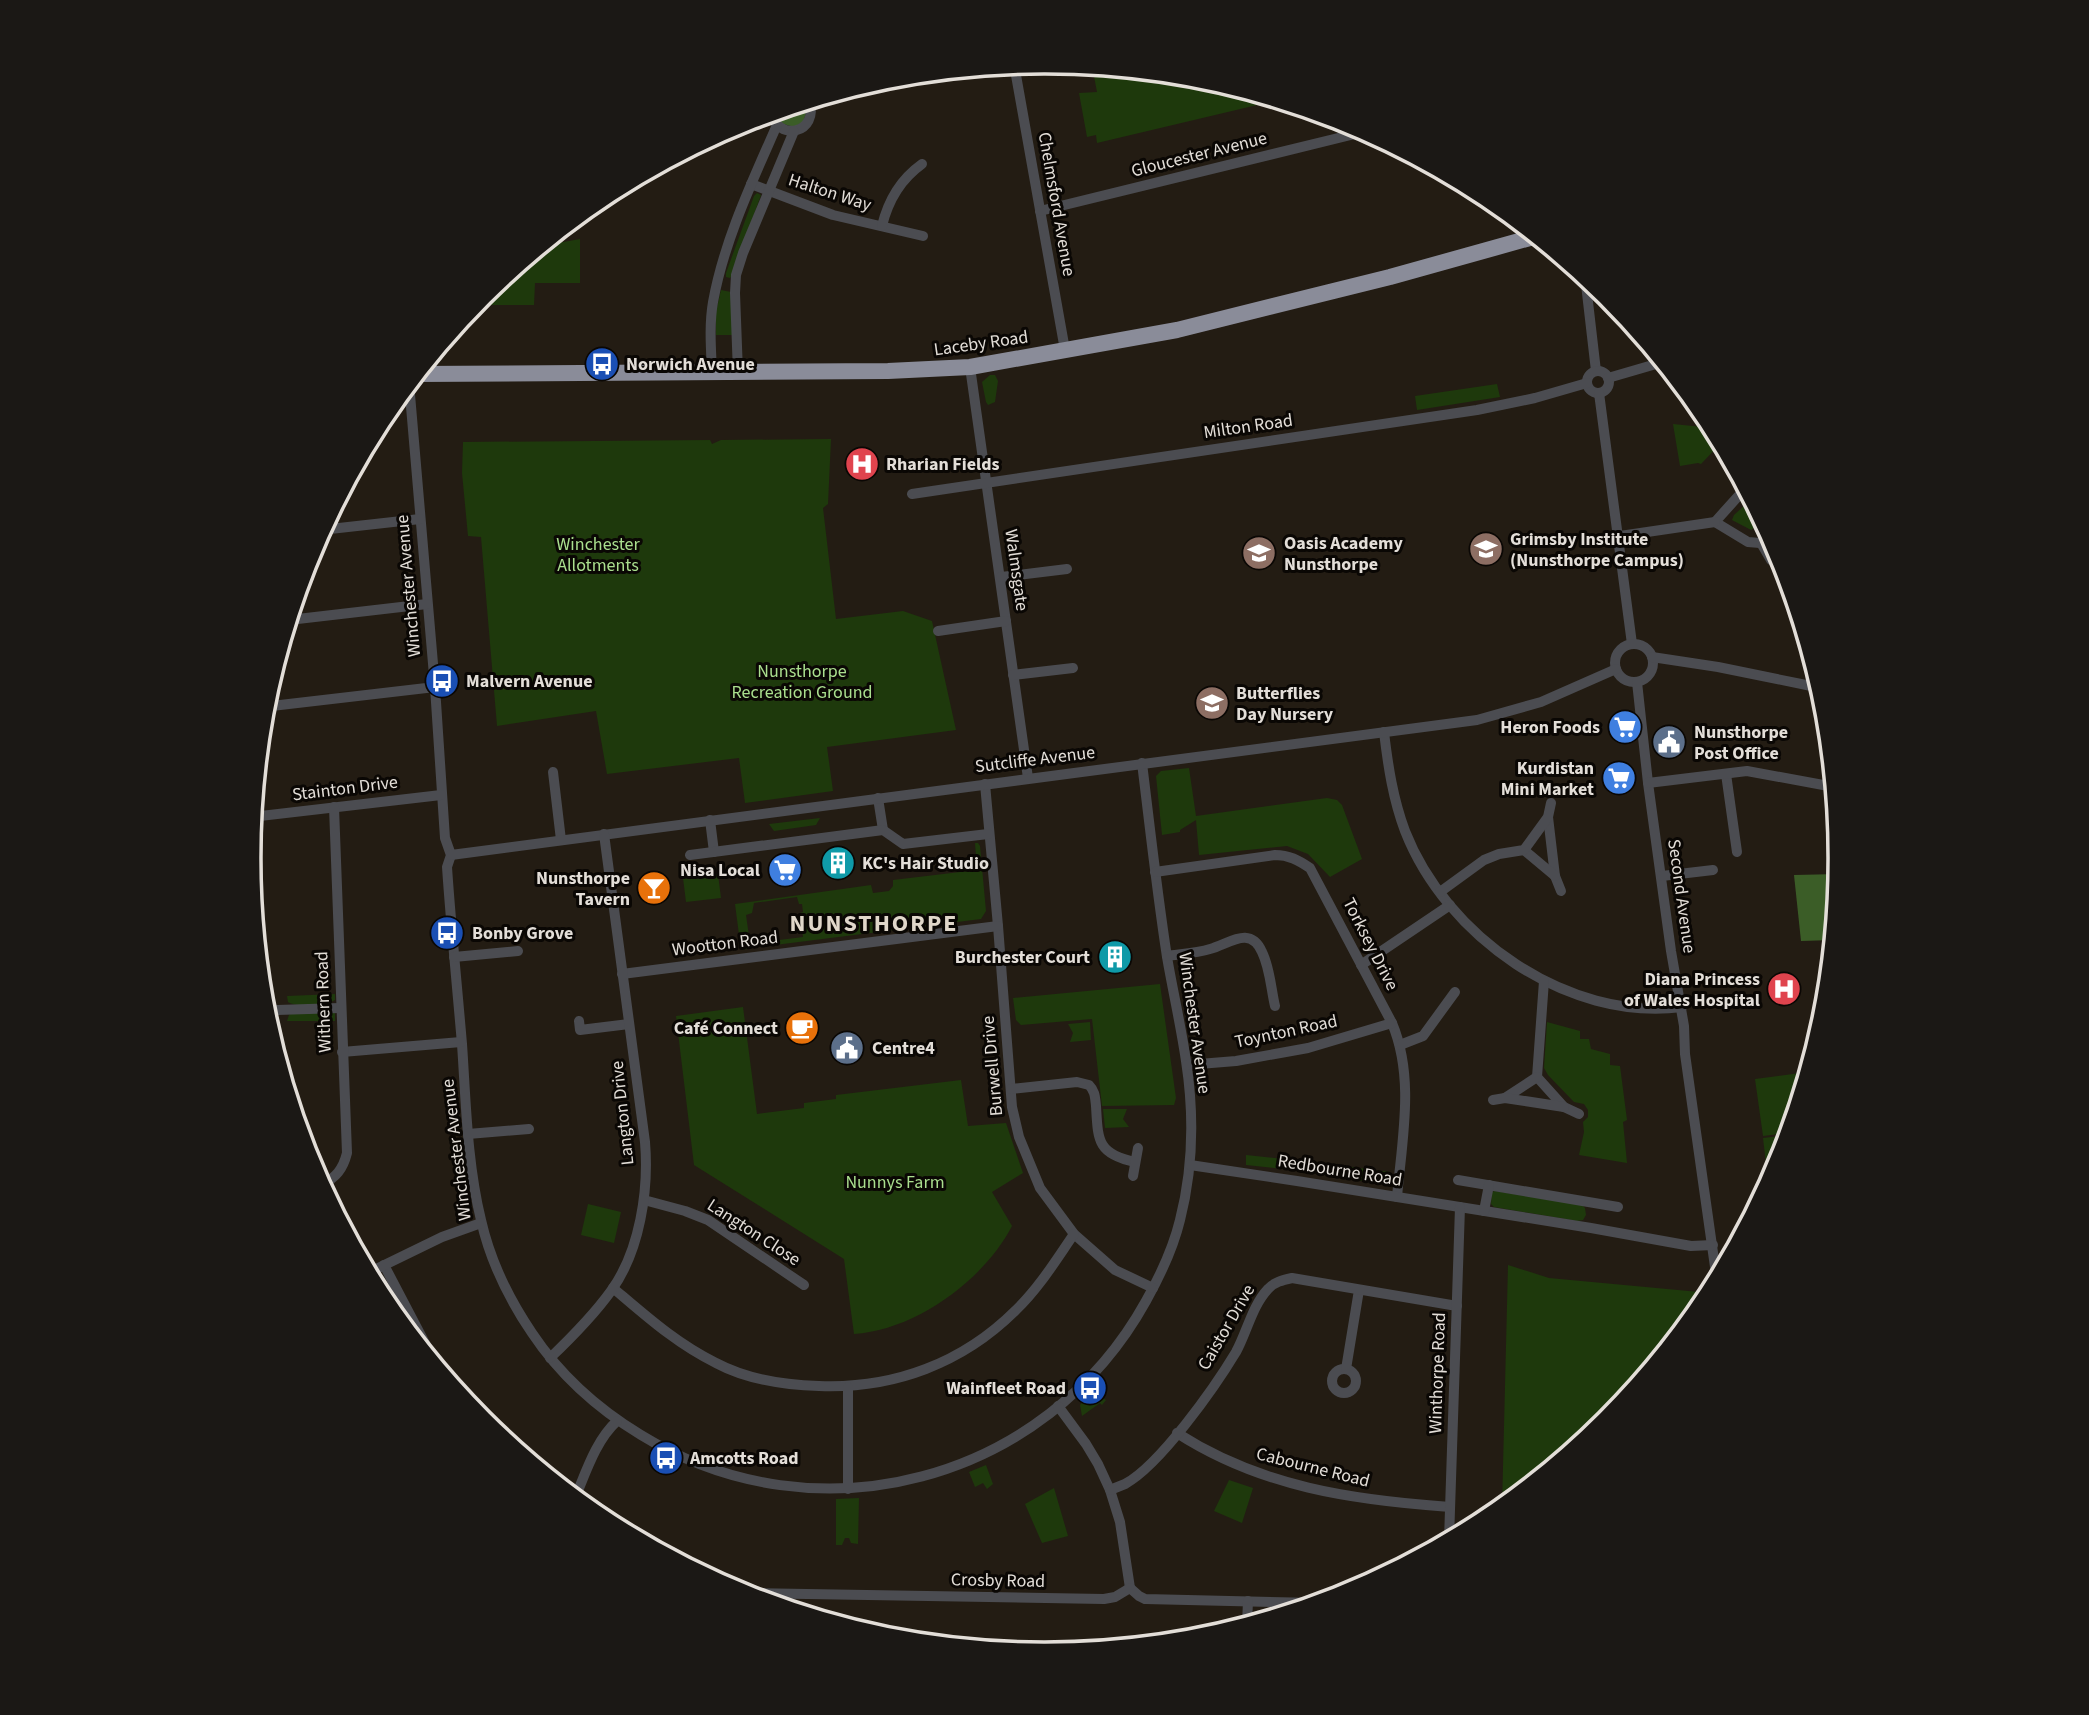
<svg xmlns="http://www.w3.org/2000/svg" width="2089" height="1715" viewBox="0 0 2089 1715" font-family="'Source Sans 3',sans-serif">
<style>
.green{fill:#1e390c}
.forest{fill:#3b5d27}
.lines{fill:none;stroke-linecap:round;stroke-linejoin:round}
.minor{stroke:#4b4c51;stroke-width:10}
.highway{stroke:#8a8c99;stroke-width:16}
.labels{text-anchor:middle;stroke-width:6;stroke-linejoin:round;paint-order:stroke}
.street-label{font-size:18px;fill:#e3ded8;stroke:#0a0704}
.poi-label{font-size:18px;font-weight:bold;fill:#e3ded8;stroke:#0a0704;text-anchor:start}
.park-label{font-size:18px;fill:#aadf8e;stroke:#0a0704}
.district-label{font-size:24px;font-weight:bold;letter-spacing:2px;fill:#e0d7ca;stroke:#0a0704}
.rim{fill:none;stroke:#e3ded8;stroke-width:3.5}
</style>
<rect width="100%" height="100%" fill="#231c13"/>
<g class="green">
<polygon points="1092,66 1200,77 1278,100 1097,143 1096,135 1087,137 1079,93 1097,92"/>
<polygon points="757,193 761,195 732,275 730,278 726,277 726,273 754,196"/>
<polygon points="580,239 580,283 535,283 534,305 491,305 490,287 541,246"/>
<polygon points="721,290 731,292 733,335 716,335 716,312"/>
<polygon points="990,375 995,375 998,381 995,402 988,405 986,402 982,382"/>
<polygon points="1497,384 1500,397 1417,410 1415,396"/>
<polygon points="1673,424 1713,428 1721,443 1701,464 1698,463 1680,466"/>
<polygon points="831,439 828,504 823,508 836,619 903,611 932,621 956,730 827,747 833,791 745,803 739,758 607,774 596,711 497,726 481,537 468,536 462,473 463,442 710,440 712,444 721,440"/>
<polygon points="1747,503 1751,505 1751,508 1754,528 1751,530 1732,520 1734,515"/>
<polygon points="1189,768 1196,816 1327,798 1337,800 1342,805 1362,859 1330,877 1308,854 1287,846 1199,855 1196,820 1180,830 1180,832 1162,835 1156,776 1161,771"/>
<polygon points="820,818 816,825 774,831 769,824"/>
<polygon points="975,843 978,843 980,846 986,911 981,919 767,946 766,934 769,933 771,941 803,937 802,929 806,928 805,920 801,920 800,913 803,912 802,904 799,904 797,897 754,903 752,913 746,915 749,936 756,936 758,947 741,950 735,904 871,885 873,893 889,891 893,886 893,880 977,870"/>
<polygon points="718,874 721,898 686,902 683,878"/>
<polygon points="1160,984 1176,1098 1174,1105 1102,1106 1092,1019 1021,1025 1016,1020 1013,998"/>
<path d="M 335,994 L 335,1000 C 324,1006 299,1008 288,1002 L 287,996 Z"/>
<path d="M 743,1007 L 757,1114 L 804,1108 L 804,1103 L 836,1099 L 836,1095 L 961,1080 L 968,1126 L 1006,1123 L 1023,1173 L 992,1192 L 1012,1226 C 984,1280 916,1330 854,1334 L 844,1259 L 694,1165 L 676,1016 Z"/>
<polygon points="293,1013 335,1013 335,1021 287,1021 289,1015"/>
<polygon points="1090,1022 1091,1040 1070,1042 1073,1033 1068,1024"/>
<polygon points="1547,1022 1580,1031 1580,1039 1589,1039 1591,1049 1610,1054 1610,1065 1620,1066 1627,1120 1623,1122 1627,1163 1579,1155 1584,1132 1583,1122 1588,1117 1588,1110 1584,1104 1574,1102 1548,1075 1544,1068"/>
<polygon points="1800,1073 1802,1089 1789,1133 1763,1136 1755,1079"/>
<polygon points="1103,1109 1127,1109 1123,1119 1129,1127 1105,1128"/>
<polygon points="1788,1135 1780,1163 1766,1164 1763,1138"/>
<polygon points="1246,1155 1295,1160 1293,1170 1246,1165"/>
<polygon points="1305,1161 1390,1172 1388,1181 1382,1184 1304,1172"/>
<polygon points="1495,1191 1582,1205 1585,1208 1586,1215 1583,1220 1577,1221 1494,1207 1491,1204 1492,1192"/>
<polygon points="588,1204 621,1212 614,1243 581,1235"/>
<polygon points="1508,1265 1549,1278 1710,1293 1607,1421 1502,1507"/>
<polygon points="1093,1390 1106,1400 1102,1405 1100,1403 1082,1416 1080,1405"/>
<polygon points="986,1465 993,1484 987,1489 983,1483 975,1487 969,1472"/>
<polygon points="1229,1480 1253,1488 1242,1523 1214,1511"/>
<polygon points="1054,1488 1068,1536 1042,1543 1025,1504"/>
<polygon points="859,1498 858,1544 851,1543 849,1538 845,1538 842,1545 836,1545 836,1499"/>
</g>
<g class="forest">
<polygon points="805,102 808,108 803,122 794,127 780,123 775,111"/>
<polygon points="1839,874 1833,940 1801,941 1794,875"/>
</g>
<g class="lines">
<g class="minor">
<polyline points="1014,64 1065,350"/>
<path d="M 771,112 C 777,143 820,133 809,101"/>
<polyline points="751,184 833,215 923,236"/>
<polyline points="1040,211 1367,131"/>
<path d="M 882,226 C 888,201 901,179 922,164"/>
<polyline points="1585,276 1596,371"/>
<polyline points="970,367 1028,778"/>
<circle cx="1598" cy="382" r="11"/>
<path d="M 712,372 C 711,349 709,325 713,302 C 724,241 752,182 777,125"/>
<polyline points="738,373 735,293 736,275 743,253 794,131"/>
<polyline points="1608,378 1663,362"/>
<path d="M 409,383 L 435,687 L 445,838 L 451,855 L 447,867 C 451,926 457,985 462,1044 C 466,1102 467,1163 481,1220 C 490,1260 509,1299 532,1333 C 560,1375 598,1409 641,1435 C 817,1543 1046,1482 1146,1301 C 1160,1276 1173,1249 1180,1220 C 1193,1169 1194,1113 1186,1061 C 1181,1026 1173,992 1167,957 C 1157,892 1150,828 1142,763"/>
<polyline points="1599,393 1632,644"/>
<polyline points="1747,490 1741,493 1715,522 1748,542 1760,543 1764,541 1766,538 1767,528"/>
<polyline points="912,494 1477,410 1535,398 1587,383"/>
<polyline points="321,530 420,519"/>
<polyline points="1620,536 1715,522"/>
<polyline points="1761,543 1771,560"/>
<polyline points="1001,577 1067,569"/>
<polyline points="289,620 427,604"/>
<polyline points="938,631 1006,621"/>
<circle cx="1634" cy="663" r="19"/>
<polyline points="1652,657 1718,667 1821,688"/>
<polyline points="1013,675 1073,668"/>
<polyline points="1637,682 1648,783 1671,951 1684,1026 1685,1054 1717,1281"/>
<polyline points="263,707 435,687"/>
<path d="M 1384,732 C 1388,766 1393,799 1405,831 C 1446,936 1567,1022 1682,1007"/>
<polyline points="553,772 561,840"/>
<polyline points="1726,774 1737,852"/>
<polyline points="1648,783 1747,771 1834,787"/>
<polyline points="985,784 998,926 1012,1107 1019,1137 1040,1188 1074,1234 1115,1270 1153,1288"/>
<polyline points="878,798 883,830"/>
<polyline points="252,817 441,795"/>
<polyline points="1548,817 1555,876 1561,891"/>
<polyline points="710,820 714,852"/>
<polyline points="1524,850 1555,876"/>
<polyline points="451,855 1477,720 1541,702 1616,669"/>
<polyline points="690,855 883,830 903,844 988,834"/>
<path d="M 1155,872 L 1275,855 C 1289,855 1298,860 1310,868 L 1392,1023 C 1415,1078 1402,1139 1397,1197"/>
<polyline points="1662,876 1713,870"/>
<polyline points="1440,892 1484,860 1499,854 1524,850 1548,817 1551,803"/>
<path d="M 1167,956 C 1181,954 1197,953 1210,949 C 1229,944 1250,925 1262,952 C 1270,968 1271,989 1275,1006"/>
<polyline points="454,957 518,951"/>
<polyline points="1361,965 1450,905"/>
<polyline points="622,974 998,926"/>
<polyline points="1544,981 1537,1077 1564,1107 1579,1114"/>
<polyline points="277,1010 340,1008"/>
<polyline points="579,1021 580,1030 629,1024"/>
<polyline points="1400,1045 1423,1036 1455,992"/>
<polyline points="342,1052 461,1042"/>
<polyline points="1187,1065 1236,1061 1308,1048 1392,1023"/>
<path d="M 1011,1089 L 1077,1082 L 1089,1085 C 1095,1091 1095,1097 1096,1106 C 1098,1140 1097,1154 1135,1162"/>
<polyline points="1505,1098 1537,1077"/>
<polyline points="1493,1100 1505,1098 1564,1107"/>
<polyline points="468,1134 529,1129"/>
<polyline points="1190,1165 1297,1181 1591,1228 1691,1246 1713,1245"/>
<polyline points="1133,1176 1138,1148"/>
<polyline points="1458,1180 1618,1207"/>
<path d="M 321,1185 C 336,1178 343,1169 347,1153 L 334,807"/>
<polyline points="644,1200 685,1211 708,1220 804,1285"/>
<polyline points="1484,1211 1489,1185"/>
<polyline points="384,1265 438,1368"/>
<polyline points="368,1273 442,1237 481,1223"/>
<path d="M 613,1288 C 646,1316 677,1344 716,1363 C 746,1379 785,1385 819,1386 C 894,1389 963,1363 1016,1310 C 1039,1288 1056,1260 1074,1234"/>
<path d="M 550,1358 C 572,1337 593,1316 611,1291 C 640,1251 649,1190 645,1142 L 604,834"/>
<circle cx="1344" cy="1381" r="12"/>
<polyline points="1346,1369 1359,1290"/>
<polyline points="848,1387 848,1489"/>
<polyline points="1058,1406 1086,1444 1098,1464 1110,1490 1120,1522 1130,1588"/>
<path d="M 1177,1433 C 1261,1487 1352,1500 1450,1507"/>
<path d="M 1110,1490 C 1115,1488 1120,1486 1125,1484 C 1160,1465 1215,1387 1236,1352 C 1247,1332 1252,1306 1268,1289 C 1274,1282 1283,1280 1292,1278 L 1457,1306"/>
<path d="M 575,1498 C 586,1472 596,1440 617,1421"/>
<polyline points="1449,1540 1460,1207"/>
<polyline points="741,1593 1104,1599 1115,1597 1130,1588 1139,1596 1145,1599 1317,1603"/>
<polyline points="1247,1624 1248,1601"/>
</g>
<polyline class="highway" points="417,374 888,371 970,367 1177,330 1390,277 1537,236"/>
</g>
<defs>
<g id="bus-disc" transform="scale(1.75)"><circle r="9.5" fill="#1a4fb4" stroke="#0a0704"/><path d="M-5-6H5V4H4V6H2V4H-2V6H-4V4H-5ZM-3.5-4V0h7V-4ZM-3.5 1.2v1.5H-2V1.2ZM2 1.2v1.5H3.5V1.2Z" fill="#fff"/></g>
<g id="hospital-disc" transform="scale(1.75)"><circle r="9.5" fill="#e0444e" stroke="#0a0704"/><path d="M-5-5h3v3.5h4V-5h3V5h-3V1.5h-4V5h-3Z" fill="#fff"/></g>
<g id="university-disc" transform="scale(1.75)"><circle r="9.5" fill="#8d6e63" stroke="#0a0704"/><path d="M0-5L7-2L0 1L-7-2ZM-4 1L0 2.5L4 1V4Q0 6-4 4Z" fill="#fff"/></g>
<g id="school-disc" transform="scale(1.75)"><circle r="9.5" fill="#8d6e63" stroke="#0a0704"/><path d="M0-5L7-2L0 1L-7-2ZM-4 1L0 2.5L4 1V4Q0 6-4 4Z" fill="#fff"/></g>
<g id="supermarket-disc" transform="scale(1.75)"><circle r="9.5" fill="#3f7fe0" stroke="#0a0704"/><path d="M-6-5.5h2.5l.6 2H6L4.5 2H-2.5L-4.4-4H-6ZM-1.5 3.2a1.3 1.3 0 1 0 .1 0ZM3 3.2a1.3 1.3 0 1 0 .1 0Z" fill="#fff"/></g>
<g id="civic-disc" transform="scale(1.75)"><circle r="9.5" fill="#5c6f8a" stroke="#0a0704"/><path d="M-.6-6.5H3V-4.5H.6V-3L4-1V1h2V6H-6V1h2V-1L-.6-3ZM-1.2 2.5V6h2.4V2.5Z" fill="#fff"/></g>
<g id="building-disc" transform="scale(1.75)"><circle r="9.5" fill="#0f9aa8" stroke="#0a0704"/><path d="M-4-6H4V6H1V3H-1V6H-4ZM-2.5-4.3h1.7v1.8h-1.7ZM.8-4.3h1.7v1.8H.8ZM-2.5-1h1.7V.8h-1.7ZM.8-1h1.7V.8H.8Z" fill="#fff"/></g>
<g id="bar-disc" transform="scale(1.75)"><circle r="9.5" fill="#e8710a" stroke="#0a0704"/><path d="M-6-5H6L.8 .8V4.5H3.5V6h-7V4.5H-.8V.8Z" fill="#fff"/></g>
<g id="cafe-disc" transform="scale(1.75)"><circle r="9.5" fill="#e8710a" stroke="#0a0704"/><path d="M-5.5-4.5H6V0H3Q3 3.5 0 3.5H-2.5Q-5.5 3.5-5.5 0ZM3-3.2v2h1.7v-2ZM-6 4.5H4V6H-6Z" fill="#fff"/></g>
</defs>
<g fill-rule="evenodd">
<use href="#bus-disc" x="602" y="364"/>
<use href="#hospital-disc" x="862" y="464"/>
<use href="#university-disc" x="1486" y="549"/>
<use href="#school-disc" x="1259" y="553"/>
<use href="#bus-disc" x="442" y="681"/>
<use href="#school-disc" x="1212" y="703"/>
<use href="#supermarket-disc" x="1625" y="727"/>
<use href="#civic-disc" x="1669" y="742"/>
<use href="#supermarket-disc" x="1619" y="778"/>
<use href="#building-disc" x="838" y="863"/>
<use href="#supermarket-disc" x="785" y="870"/>
<use href="#bar-disc" x="654" y="888"/>
<use href="#bus-disc" x="447" y="933"/>
<use href="#building-disc" x="1115" y="957"/>
<use href="#hospital-disc" x="1784" y="989"/>
<use href="#cafe-disc" x="802" y="1028"/>
<use href="#civic-disc" x="847" y="1048"/>
<use href="#bus-disc" x="1090" y="1388"/>
<use href="#bus-disc" x="666" y="1458"/>
</g>
<g class="labels">
<g class="street-label">
<text transform="translate(1199 154) rotate(-14)" y="6">Gloucester Avenue</text>
<text transform="translate(830 192) rotate(18)" y="6">Halton Way</text>
<text transform="translate(1057 204) rotate(80)" y="6">Chelmsford Avenue</text>
<text transform="translate(981 343) rotate(-8)" y="6">Laceby Road</text>
<text transform="translate(1248 426) rotate(-8)" y="6">Milton Road</text>
<text transform="translate(1017 570) rotate(82)" y="6">Walmsgate</text>
<text transform="translate(408 586) rotate(-95)" y="6">Winchester Avenue</text>
<text transform="translate(1035 759) rotate(-7)" y="6">Sutcliffe Avenue</text>
<text transform="translate(345 788) rotate(-7)" y="6">Stainton Drive</text>
<text transform="translate(1682 896) rotate(82)" y="6">Second Avenue</text>
<text transform="translate(725 943) rotate(-7)" y="6">Wootton Road</text>
<text transform="translate(1371 944) rotate(63)" y="6">Torksey Drive</text>
<text transform="translate(323 1002) rotate(-92)" y="6">Withern Road</text>
<text transform="translate(1195 1023) rotate(82)" y="6">Winchester Avenue</text>
<text transform="translate(1286 1031) rotate(-12)" y="6">Toynton Road</text>
<text transform="translate(992 1066) rotate(-95)" y="6">Burwell Drive</text>
<text transform="translate(622 1113) rotate(-96)" y="6">Langton Drive</text>
<text transform="translate(456 1150) rotate(-97)" y="6">Winchester Avenue</text>
<text transform="translate(1340 1170) rotate(9)" y="6">Redbourne Road</text>
<text transform="translate(754 1232) rotate(33)" y="6">Langton Close</text>
<text transform="translate(1226 1327) rotate(-60)" y="6">Caistor Drive</text>
<text transform="translate(1437 1373) rotate(-88)" y="6">Winthorpe Road</text>
<text transform="translate(1313 1467) rotate(14)" y="6">Cabourne Road</text>
<text transform="translate(998 1580) rotate(1)" y="6">Crosby Road</text>
</g>
<g class="poi-label">
<text x="626" y="370">Norwich Avenue</text>
<text x="886" y="470">Rharian Fields</text>
<text x="1510" y="545">Grimsby Institute<tspan x="1510" dy="21">(Nunsthorpe Campus)</tspan></text>
<text x="1284" y="549">Oasis Academy<tspan x="1284" dy="21">Nunsthorpe</tspan></text>
<text x="466" y="687">Malvern Avenue</text>
<text x="1236" y="699">Butterflies<tspan x="1236" dy="21">Day Nursery</tspan></text>
<text x="1600" y="733" text-anchor="end">Heron Foods</text>
<text x="1694" y="738">Nunsthorpe<tspan x="1694" dy="21">Post Office</tspan></text>
<text x="1594" y="774" text-anchor="end">Kurdistan<tspan x="1594" dy="21">Mini Market</tspan></text>
<text x="862" y="869">KC's Hair Studio</text>
<text x="760" y="876" text-anchor="end">Nisa Local</text>
<text x="630" y="884" text-anchor="end">Nunsthorpe<tspan x="630" dy="21">Tavern</tspan></text>
<text x="472" y="939">Bonby Grove</text>
<text x="1090" y="963" text-anchor="end">Burchester Court</text>
<text x="1760" y="985" text-anchor="end">Diana Princess<tspan x="1760" dy="21">of Wales Hospital</tspan></text>
<text x="778" y="1034" text-anchor="end">Café Connect</text>
<text x="872" y="1054">Centre4</text>
<text x="1066" y="1394" text-anchor="end">Wainfleet Road</text>
<text x="690" y="1464">Amcotts Road</text>
</g>
<g class="park-label">
<text x="598" y="550">Winchester<tspan x="598" dy="21">Allotments</tspan></text>
<text x="802" y="677">Nunsthorpe<tspan x="802" dy="21">Recreation Ground</tspan></text>
<text x="895" y="1188">Nunnys Farm</text>
</g>
<g class="district-label">
<text x="874" y="931">NUNSTHORPE</text>
</g>
</g>
<path d="M0 0H2089V1715H0ZM1044 74H1045A783 783 0 0 1 1828 857V859A783 783 0 0 1 1045 1642H1044A783 783 0 0 1 261 859V857A783 783 0 0 1 1044 74Z" fill="#1b1815" fill-rule="evenodd"/>
<path class="rim" d="M1044 74H1045A783 783 0 0 1 1828 857V859A783 783 0 0 1 1045 1642H1044A783 783 0 0 1 261 859V857A783 783 0 0 1 1044 74Z"/>
</svg>
